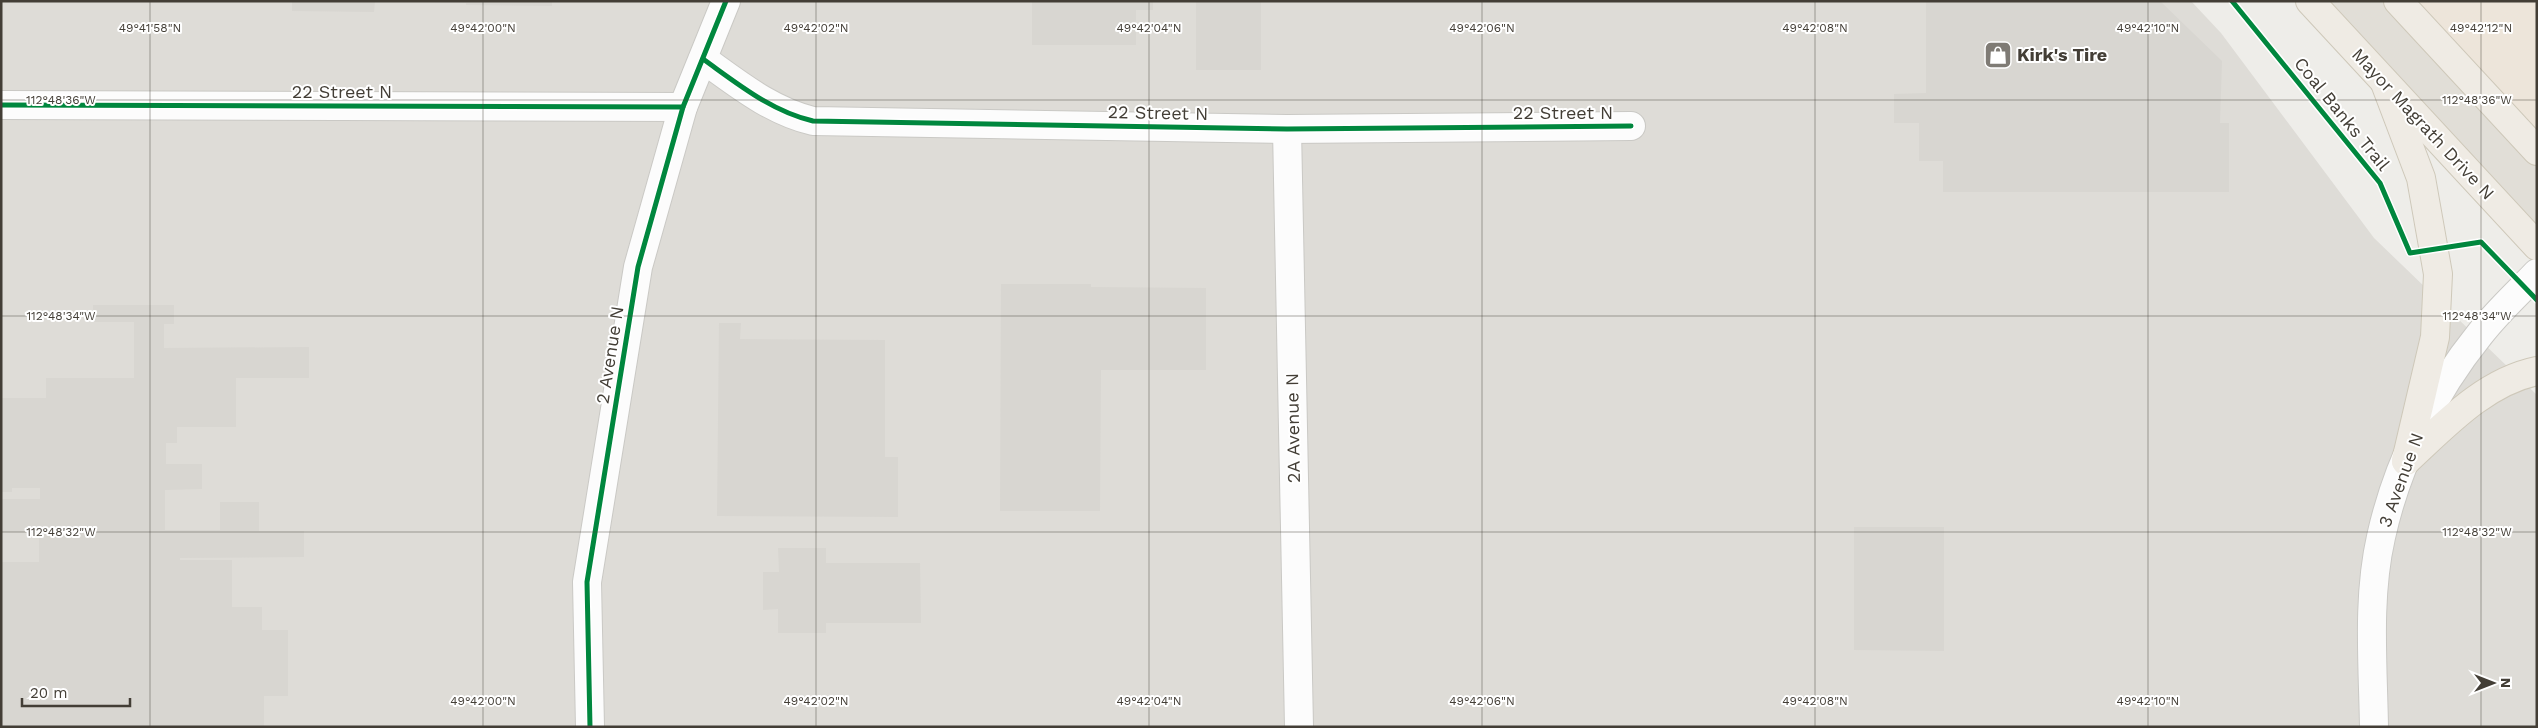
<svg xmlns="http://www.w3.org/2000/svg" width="2538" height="728" viewBox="0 0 2538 728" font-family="'Work Sans',sans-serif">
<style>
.residential{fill:#e1ded7}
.commercial{fill:#ede5da}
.industrial{fill:#dedcd7}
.building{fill:#d8d6d1}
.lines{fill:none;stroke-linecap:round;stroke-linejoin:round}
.minor-casing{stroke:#cac9c5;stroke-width:30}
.major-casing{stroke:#cec8b9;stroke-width:30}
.minor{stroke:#fcfcfc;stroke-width:28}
.major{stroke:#efebe4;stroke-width:28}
.cycleway-casing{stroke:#fff;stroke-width:8}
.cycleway{stroke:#00873e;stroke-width:5}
.ticks{fill:none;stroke:#433e36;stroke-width:1;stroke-opacity:0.45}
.labels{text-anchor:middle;stroke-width:4;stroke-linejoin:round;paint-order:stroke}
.poi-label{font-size:18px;font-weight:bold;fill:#433e36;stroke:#fff;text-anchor:start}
.street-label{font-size:18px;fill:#433e36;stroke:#fff}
.ticks-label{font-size:12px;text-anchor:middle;fill:#433e36;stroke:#fff;stroke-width:4;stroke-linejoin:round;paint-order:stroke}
</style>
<rect width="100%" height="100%" fill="#eeede9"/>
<polygon class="residential" points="2310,1 2537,1 2537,246"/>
<polygon class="commercial" points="2404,1 2537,1 2537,151"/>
<polygon class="industrial" points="1,1 2191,1 2221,33 2374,238 2537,395 2537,727 1,727"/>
<g class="building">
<polygon points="292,1 375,1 374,12 292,11"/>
<polygon points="400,1 552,1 552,6 466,5 466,3"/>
<polygon points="1032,1 1153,1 1153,10 1136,10 1136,45 1032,45"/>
<rect x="1196" y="1" width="65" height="69"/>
<polygon points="1926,1 2160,1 2222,61 2220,123 2229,123 2229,192 1943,192 1943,161 1919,161 1919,123 1894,123 1894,94 1926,93"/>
<polygon points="1001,284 1091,284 1091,287 1206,288 1206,370 1101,370 1100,511 1000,511"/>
<polygon points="93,305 174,305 174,324 164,324 164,348 309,347 309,378 236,378 236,427 177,427 177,443 166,443 166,464 202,464 202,489 165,490 165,530 220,530 220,502 259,502 259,531 304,531 304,557 180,558 180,560 232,560 232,607 262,607 262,630 288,630 288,696 264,696 264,727 1,727 1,562 39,562 39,532 1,532 1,499 40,499 40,488 12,488 12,492 1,492 1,398 46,398 46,378 134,378 134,322 93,322"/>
<polygon points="719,323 741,323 740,339 885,340 885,457 898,457 898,517 717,516"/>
<polygon points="1854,527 1944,527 1944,651 1854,650"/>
<polygon points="778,548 826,548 826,563 920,563 921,623 826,623 826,633 778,633 778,609 763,610 763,572 779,572"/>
</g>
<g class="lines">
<g class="minor-casing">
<g id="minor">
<path d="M 703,59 C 738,84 771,111 813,121 L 1287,129 L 1631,126"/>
<polyline points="1,105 683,107"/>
<polyline points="1287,129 1299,727"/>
<polyline points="590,727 587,582 638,267 683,107 726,1"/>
<path d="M 2374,727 C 2373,665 2367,598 2381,537 C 2397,464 2433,392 2480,334 C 2497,312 2518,293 2537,273"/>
</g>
</g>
<g class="major-casing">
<g id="major">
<polyline points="2310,1 2537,246"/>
<polyline points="2398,1 2537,151"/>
<polyline points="2385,83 2421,178 2438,274 2435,337 2406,461"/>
<path d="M 2406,461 C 2444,426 2484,382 2537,371"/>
</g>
</g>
<use href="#minor" class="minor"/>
<use href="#major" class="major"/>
<g class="cycleway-casing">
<g id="cycleway">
<polyline points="2232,1 2380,183 2410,253 2481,242 2537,300"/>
<path d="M 703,59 C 738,84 771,111 813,121 L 1287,129 L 1631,126"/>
<polyline points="1,105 683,107"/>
<polyline points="590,727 587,582 638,267 683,107 726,1"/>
</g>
</g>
<use href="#cycleway" class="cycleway"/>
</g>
<path class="ticks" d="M 150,1 L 150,727M 483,1 L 483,727M 816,1 L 816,727M 1149,1 L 1149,727M 1482,1 L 1482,727M 1815,1 L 1815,727M 2148,1 L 2148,727M 2481,1 L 2481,727M 1,100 L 2537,100M 1,316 L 2537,316M 1,532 L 2537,532"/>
<defs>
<g id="shop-square" transform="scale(1.4375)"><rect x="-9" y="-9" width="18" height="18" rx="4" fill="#7f7b75" stroke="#fff"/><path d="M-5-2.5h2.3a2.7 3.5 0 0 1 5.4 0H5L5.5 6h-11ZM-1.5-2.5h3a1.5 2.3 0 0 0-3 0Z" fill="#fff"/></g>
</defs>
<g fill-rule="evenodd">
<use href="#shop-square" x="1998" y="55"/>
</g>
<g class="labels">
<g class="poi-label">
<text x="2017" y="61">Kirk's Tire</text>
</g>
<g class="street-label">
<text x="342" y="98">22 Street N</text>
<text transform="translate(1158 113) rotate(1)" y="6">22 Street N</text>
<text x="1563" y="119">22 Street N</text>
<text transform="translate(2342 114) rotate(51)" y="6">Coal Banks Trail</text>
<text transform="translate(2423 124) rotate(47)" y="6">Mayor Magrath Drive N</text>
<text transform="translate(610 355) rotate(-81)" y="6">2 Avenue N</text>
<text transform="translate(1293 428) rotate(-91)" y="6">2A Avenue N</text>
<text transform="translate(2401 480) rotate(-70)" y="6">3 Avenue N</text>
</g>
</g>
<g class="ticks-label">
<text x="150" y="32">49°41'58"N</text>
<text x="483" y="32">49°42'00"N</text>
<text x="816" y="32">49°42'02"N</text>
<text x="1149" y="32">49°42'04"N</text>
<text x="1482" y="32">49°42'06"N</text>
<text x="1815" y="32">49°42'08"N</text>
<text x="2148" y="32">49°42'10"N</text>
<text x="2481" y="32">49°42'12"N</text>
<text x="2477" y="104">112°48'36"W</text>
<text x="61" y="104">112°48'36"W</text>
<text x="2477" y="320">112°48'34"W</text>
<text x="61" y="320">112°48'34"W</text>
<text x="2477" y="536">112°48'32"W</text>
<text x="61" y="536">112°48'32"W</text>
<text x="483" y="705">49°42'00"N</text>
<text x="816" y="705">49°42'02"N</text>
<text x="1149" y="705">49°42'04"N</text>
<text x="1482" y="705">49°42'06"N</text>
<text x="1815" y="705">49°42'08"N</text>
<text x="2148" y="705">49°42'10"N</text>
</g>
<rect width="2538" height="728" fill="none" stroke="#433e36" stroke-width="5"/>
<g transform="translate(2493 683) rotate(90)" stroke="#ffffff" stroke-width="4" paint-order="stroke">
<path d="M0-4L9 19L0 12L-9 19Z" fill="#433e36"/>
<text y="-8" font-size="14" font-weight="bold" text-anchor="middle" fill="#433e36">N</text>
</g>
<path d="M22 698v8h108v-8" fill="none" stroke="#433e36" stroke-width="2.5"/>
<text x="30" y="698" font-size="15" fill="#433e36" stroke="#ffffff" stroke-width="4" paint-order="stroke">20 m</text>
</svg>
